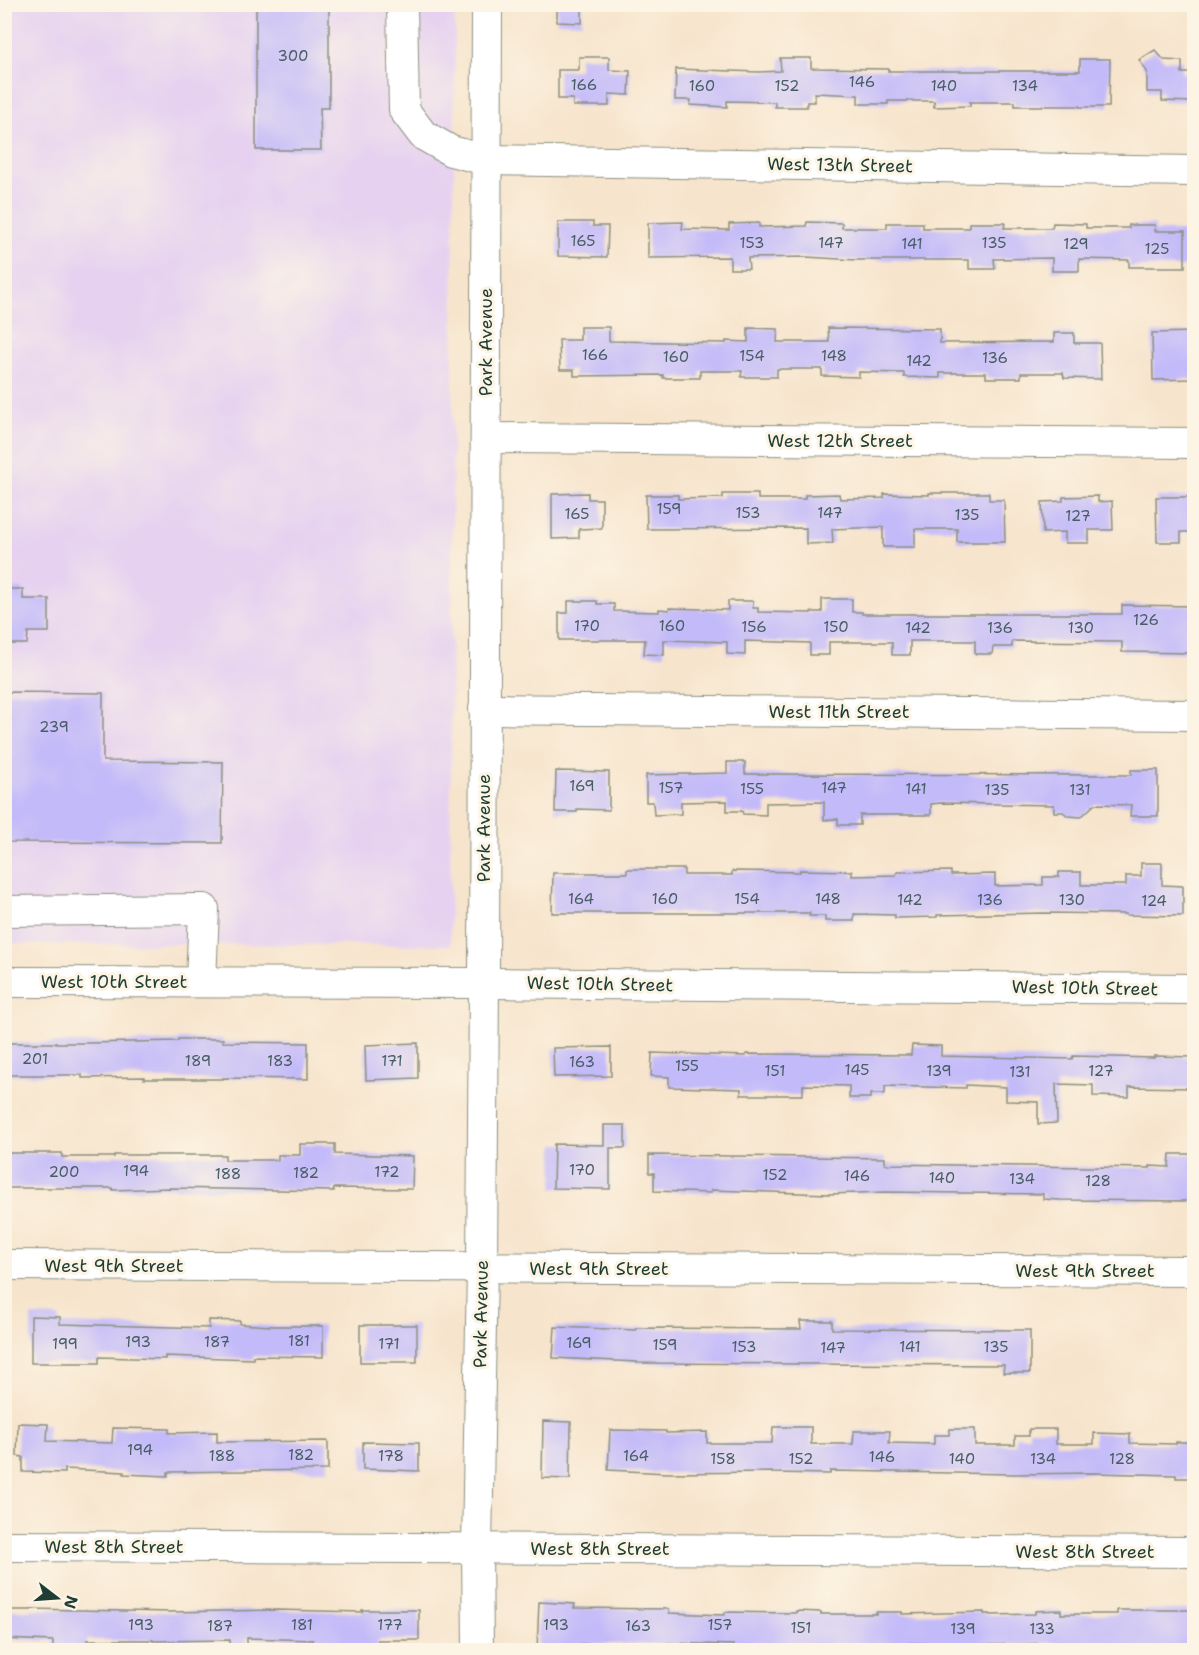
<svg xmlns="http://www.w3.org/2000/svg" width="1199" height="1655" viewBox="0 0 1199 1655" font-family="'Shantell Sans',sans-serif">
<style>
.built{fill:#e6d2f0}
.building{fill:#c3baf9}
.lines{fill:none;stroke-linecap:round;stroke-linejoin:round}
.minor-casing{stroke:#8b9080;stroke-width:32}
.minor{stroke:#fff;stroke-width:30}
.labels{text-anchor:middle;stroke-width:6;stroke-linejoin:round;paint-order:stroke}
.number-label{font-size:15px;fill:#485c65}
.street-label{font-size:18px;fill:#1f3d34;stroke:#fcf5e5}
</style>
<rect width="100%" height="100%" fill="#fcf5e5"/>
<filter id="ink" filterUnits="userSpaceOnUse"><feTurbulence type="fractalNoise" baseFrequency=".0167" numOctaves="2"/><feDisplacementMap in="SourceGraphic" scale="12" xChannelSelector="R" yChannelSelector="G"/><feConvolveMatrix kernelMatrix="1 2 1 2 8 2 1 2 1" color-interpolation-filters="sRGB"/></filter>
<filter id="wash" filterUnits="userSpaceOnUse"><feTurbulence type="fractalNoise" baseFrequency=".008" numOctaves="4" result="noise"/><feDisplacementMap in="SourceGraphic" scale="24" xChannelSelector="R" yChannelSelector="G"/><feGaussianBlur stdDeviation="1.35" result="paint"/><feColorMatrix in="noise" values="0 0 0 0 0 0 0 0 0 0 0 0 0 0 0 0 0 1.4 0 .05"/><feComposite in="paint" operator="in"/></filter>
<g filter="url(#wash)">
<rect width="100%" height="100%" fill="#f7e4cc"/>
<polygon class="built" points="5,5 455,5 450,945 5,944"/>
<g id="blocks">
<g class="building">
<polygon points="256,4 329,4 329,108 320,108 321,150 256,150"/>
<polygon points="557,4 582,4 582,23 557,22"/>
<polygon points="1155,50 1164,60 1182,61 1182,73 1194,73 1194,102 1162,101 1162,92 1147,92 1147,72 1139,60"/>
<polygon points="579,57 609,57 609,70 630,71 629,95 609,94 609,106 573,106 573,99 558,99 558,70 579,70"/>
<polygon points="780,58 811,58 811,68 889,69 888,71 1080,71 1080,59 1110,59 1109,107 1079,107 1079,106 1015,106 1015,102 970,102 970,106 934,107 934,101 888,101 888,104 858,104 858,95 815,93 815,102 807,102 807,107 775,107 775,102 727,101 727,107 690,105 691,100 675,100 676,69 758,72 781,71"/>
<polygon points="558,222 593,222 593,226 608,226 607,257 558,256"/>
<polygon points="683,222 682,229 729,230 729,224 759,223 759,227 806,226 807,222 842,223 842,228 887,228 887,223 923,223 923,228 969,228 969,223 1005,223 1004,228 1052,228 1053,223 1086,224 1086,228 1129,228 1129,225 1155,225 1155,231 1185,231 1185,267 1129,267 1129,260 1079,259 1079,271 1052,271 1052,258 994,259 995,269 969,269 969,260 856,260 806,257 748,258 749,269 730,269 730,257 648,258 648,223"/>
<polygon points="580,327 609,327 609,341 726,343 726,341 748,342 748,328 778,329 777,342 829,342 828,328 940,329 940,343 1049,342 1054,342 1054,333 1074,333 1074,343 1100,343 1101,379 1064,378 1063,373 1021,373 1021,378 986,378 986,373 940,373 940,378 904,377 904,373 859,372 859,377 822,376 822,369 777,369 777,377 741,377 742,371 700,371 700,378 663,378 663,375 574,376 574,370 560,370 559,340 580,340"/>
<polygon points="1194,332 1194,379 1153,380 1152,333"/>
<polygon points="588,493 588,499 602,499 602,528 579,529 579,538 552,539 552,494"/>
<polygon points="929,493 989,493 989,500 1004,500 1005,542 957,542 957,529 915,529 915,547 883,547 883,527 832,529 833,543 806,544 806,528 647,529 646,495 678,495 678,499 723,498 723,494 758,494 758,499 805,499 805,495 839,494 840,499 884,498 884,494 929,495"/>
<polygon points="1098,496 1098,502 1112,501 1113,530 1089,530 1089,543 1065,543 1065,532 1043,533 1042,502 1063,501 1063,497"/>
<polygon points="1156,497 1191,497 1191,502 1194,502 1194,532 1181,532 1181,542 1157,542"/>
<polygon points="4,589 23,589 23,599 49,599 49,632 28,632 27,644 4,644"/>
<polygon points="822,599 852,599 852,612 862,612 862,614 1122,614 1122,605 1194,606 1194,653 1122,652 1122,642 1012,641 1012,647 993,647 992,654 975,654 975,641 910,641 910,655 892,655 892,642 829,642 829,655 810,655 810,643 745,641 745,655 727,654 727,642 664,640 664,655 644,654 645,640 559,640 559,613 568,613 568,601 597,601 597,604 614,604 614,611 659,612 659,609 669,610 669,608 728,610 728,601 753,601 753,608 758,608 758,612 811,613 811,612 822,612"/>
<polygon points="4,692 103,693 103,761 223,762 222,843 4,842"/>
<polygon points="727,762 745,762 745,774 1131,775 1131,770 1158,770 1158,816 1130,816 1131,805 1095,804 1081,817 1068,816 1063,812 1054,812 1054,805 941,803 931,804 931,815 860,815 860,825 838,825 838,819 824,820 824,802 766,803 766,815 743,814 742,811 727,811 727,801 681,802 681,814 654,815 653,802 646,802 646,775 727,773"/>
<polygon points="556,771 609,772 609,810 577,809 577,812 555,812"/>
<polygon points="1141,863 1162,863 1162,885 1183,886 1183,916 1126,915 1126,914 1044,913 937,915 937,917 895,918 895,915 854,914 854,921 825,921 825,916 809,916 810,913 552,913 553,873 627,873 627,869 684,869 684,875 732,875 732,871 800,872 800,870 852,871 852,876 896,875 897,872 951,871 951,875 995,874 995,886 1043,885 1043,877 1059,877 1059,872 1081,872 1081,885 1126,885 1126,876 1141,876"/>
<polygon points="178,1039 223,1039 223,1042 308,1043 308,1079 223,1078 223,1079 144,1079 144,1077 82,1078 82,1075 9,1075 9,1043 88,1043 178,1041"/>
<polygon points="418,1043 418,1078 366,1080 365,1045"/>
<polygon points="912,1045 941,1046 941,1056 1072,1059 1073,1056 1154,1058 1154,1056 1194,1057 1194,1088 1129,1087 1129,1097 1093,1096 1093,1085 1056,1084 1057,1123 1038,1124 1038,1102 1006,1101 1006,1087 966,1085 966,1088 885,1086 885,1094 871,1094 871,1098 849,1098 849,1086 803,1085 803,1095 741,1095 741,1089 669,1087 669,1077 651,1076 652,1053 746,1056 746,1054 911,1055"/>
<polygon points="611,1047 611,1076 554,1077 553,1048"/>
<polygon points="604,1125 625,1125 625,1148 610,1148 610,1189 553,1188 554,1144 604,1145"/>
<polygon points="300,1144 335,1144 335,1154 413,1156 412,1189 334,1188 334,1191 169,1188 113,1190 112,1188 4,1188 4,1153 62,1153 62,1157 114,1157 114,1155 225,1155 225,1160 278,1160 278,1155 300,1155"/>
<polygon points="1170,1154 1194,1154 1194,1201 1060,1200 1043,1199 1043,1194 885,1192 829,1194 711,1190 711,1193 654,1191 654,1173 649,1173 649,1155 885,1158 885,1164 1150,1168 1150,1166 1169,1167"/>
<polygon points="31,1316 60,1317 60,1324 209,1328 209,1320 240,1321 240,1324 271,1326 323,1326 323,1357 253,1356 253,1359 165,1356 165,1359 99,1357 99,1363 31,1363"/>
<polygon points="800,1321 832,1321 832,1329 1030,1330 1030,1373 1003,1373 1004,1365 637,1363 637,1362 553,1358 555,1327 636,1330 636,1328 801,1329"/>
<rect x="360" y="1325" width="57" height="37"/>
<polygon points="543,1421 571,1422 570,1479 542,1478"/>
<polygon points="18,1423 48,1424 47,1441 112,1443 113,1428 169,1429 169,1433 217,1432 217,1442 328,1441 328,1470 168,1472 168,1476 124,1474 124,1472 65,1469 65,1473 23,1472 23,1457 17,1456"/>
<polygon points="773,1427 811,1427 811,1444 853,1444 854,1431 890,1431 889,1443 934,1444 934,1435 949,1435 950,1429 975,1429 975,1445 1015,1445 1015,1436 1029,1436 1029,1429 1056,1429 1056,1444 1094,1444 1094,1433 1130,1434 1130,1443 1176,1444 1176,1442 1194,1442 1194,1478 1176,1478 1176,1475 1093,1473 1015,1474 830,1471 830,1474 772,1473 772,1472 667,1473 608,1470 610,1430 666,1431 666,1433 707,1432 707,1443 772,1443"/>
<polygon points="363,1442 419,1443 419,1471 363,1469"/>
<polygon points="539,1602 575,1604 574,1608 669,1609 669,1613 724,1615 726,1612 796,1613 796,1611 821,1612 821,1614 876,1614 876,1612 902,1612 902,1614 984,1612 984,1614 990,1614 990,1615 1035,1614 1035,1611 1061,1610 1061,1614 1117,1614 1117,1610 1194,1610 1194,1650 1055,1650 1055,1643 990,1645 990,1650 960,1650 960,1644 910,1643 910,1645 830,1644 830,1650 733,1650 733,1645 668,1643 668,1644 581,1644 581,1650 537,1650"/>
<polygon points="31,1609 170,1612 277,1610 362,1612 362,1610 419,1610 419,1640 378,1640 378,1650 330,1650 312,1649 313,1640 247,1638 247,1650 230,1650 230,1640 153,1641 153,1640 87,1640 87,1650 53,1650 53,1641 4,1639 4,1610 31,1610"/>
</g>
</g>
</g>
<g filter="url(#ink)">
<use href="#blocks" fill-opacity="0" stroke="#8b9080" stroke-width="1.5"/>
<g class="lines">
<g class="minor-casing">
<g id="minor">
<polyline points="402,4 404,110 423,135 451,151 486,160 1194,171"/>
<polyline points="486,438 1194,443"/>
<polyline points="484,709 1194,715"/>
<polyline points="4,911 204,909 201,982"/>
<polyline points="4,982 484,983 1194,989"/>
<polyline points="4,1265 1194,1271"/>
<polyline points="4,1546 1194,1552"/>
<polyline points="478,1650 477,1548 482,1268 484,983 487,4"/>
</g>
</g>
<use href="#minor" class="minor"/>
</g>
</g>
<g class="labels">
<g class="number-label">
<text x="293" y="61">300</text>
<text x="862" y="87">146</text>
<text x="584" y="90">166</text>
<text x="702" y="91">160</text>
<text x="787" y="91">152</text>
<text x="944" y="91">140</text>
<text x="1025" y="91">134</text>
<text x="583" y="246">165</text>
<text x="752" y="248">153</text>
<text x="831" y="248">147</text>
<text x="994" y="248">135</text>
<text x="912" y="249">141</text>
<text x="1076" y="249">129</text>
<text x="1157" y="254">125</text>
<text x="595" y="360">166</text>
<text x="752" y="361">154</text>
<text x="834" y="361">148</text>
<text x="676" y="362">160</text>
<text x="995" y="363">136</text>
<text x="919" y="366">142</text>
<text x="669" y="514">159</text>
<text x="748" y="518">153</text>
<text x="830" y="518">147</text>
<text x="577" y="519">165</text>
<text x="967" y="520">135</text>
<text x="1078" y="521">127</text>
<text x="1146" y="625">126</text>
<text x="587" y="631">170</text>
<text x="672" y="631">160</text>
<text x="754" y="632">156</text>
<text x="836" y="632">150</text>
<text x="918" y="633">142</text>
<text x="1000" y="633">136</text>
<text x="1081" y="633">130</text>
<text x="54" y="732">239</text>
<text x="582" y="791">169</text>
<text x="671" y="793">157</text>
<text x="834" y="793">147</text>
<text x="752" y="794">155</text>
<text x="916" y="794">141</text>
<text x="997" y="795">135</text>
<text x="1080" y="795">131</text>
<text x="581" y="904">164</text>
<text x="665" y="904">160</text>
<text x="747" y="904">154</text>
<text x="828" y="904">148</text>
<text x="910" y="905">142</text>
<text x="990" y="905">136</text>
<text x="1072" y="905">130</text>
<text x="1154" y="906">124</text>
<text x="35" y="1064">201</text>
<text x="198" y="1066">189</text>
<text x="280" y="1066">183</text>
<text x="392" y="1066">171</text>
<text x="582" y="1067">163</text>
<text x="687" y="1071">155</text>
<text x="857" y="1075">145</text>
<text x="775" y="1076">151</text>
<text x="939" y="1076">139</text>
<text x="1101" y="1076">127</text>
<text x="1020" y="1077">131</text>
<text x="582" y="1175">170</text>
<text x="136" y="1176">194</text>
<text x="64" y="1177">200</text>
<text x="387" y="1177">172</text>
<text x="306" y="1178">182</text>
<text x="228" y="1179">188</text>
<text x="775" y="1180">152</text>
<text x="857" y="1181">146</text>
<text x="942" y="1183">140</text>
<text x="1022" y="1184">134</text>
<text x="1098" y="1186">128</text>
<text x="299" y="1346">181</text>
<text x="138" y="1347">193</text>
<text x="217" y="1347">187</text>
<text x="579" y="1348">169</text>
<text x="65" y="1349">199</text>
<text x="389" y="1349">171</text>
<text x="665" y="1350">159</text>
<text x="744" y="1352">153</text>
<text x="910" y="1352">141</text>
<text x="996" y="1352">135</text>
<text x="833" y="1353">147</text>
<text x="140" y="1455">194</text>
<text x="301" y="1460">182</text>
<text x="222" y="1461">188</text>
<text x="391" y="1461">178</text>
<text x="636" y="1461">164</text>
<text x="882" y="1462">146</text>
<text x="723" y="1464">158</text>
<text x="801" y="1464">152</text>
<text x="962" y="1464">140</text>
<text x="1043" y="1464">134</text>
<text x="1122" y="1464">128</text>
<text x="141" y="1630">193</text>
<text x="302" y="1630">181</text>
<text x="390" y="1630">177</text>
<text x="556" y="1630">193</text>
<text x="720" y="1630">157</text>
<text x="220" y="1631">187</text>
<text x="638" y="1631">163</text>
<text x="801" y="1633">151</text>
<text x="963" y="1634">139</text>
<text x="1042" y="1634">133</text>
</g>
<g class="street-label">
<text transform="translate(840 165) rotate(1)" y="6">West 13th Street</text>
<text transform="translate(486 342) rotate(-90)" y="6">Park Avenue</text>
<text x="840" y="447">West 12th Street</text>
<text x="839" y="718">West 11th Street</text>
<text transform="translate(484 828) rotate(-90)" y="6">Park Avenue</text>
<text x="114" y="988">West 10th Street</text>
<text transform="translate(600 984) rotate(1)" y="6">West 10th Street</text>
<text transform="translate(1085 988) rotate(1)" y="6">West 10th Street</text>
<text x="114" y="1272">West 9th Street</text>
<text x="599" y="1275">West 9th Street</text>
<text x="1085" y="1277">West 9th Street</text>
<text transform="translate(481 1314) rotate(-89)" y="6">Park Avenue</text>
<text x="114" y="1553">West 8th Street</text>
<text x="600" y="1555">West 8th Street</text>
<text x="1085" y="1558">West 8th Street</text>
</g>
</g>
<rect width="1199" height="1655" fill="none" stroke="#fcf5e5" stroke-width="24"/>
<g transform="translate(57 1598) rotate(107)" stroke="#fcf5e5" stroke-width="4.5" paint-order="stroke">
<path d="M0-4.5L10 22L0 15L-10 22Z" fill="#1f3d34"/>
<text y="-9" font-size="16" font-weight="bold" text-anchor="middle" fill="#1f3d34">N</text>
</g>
</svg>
